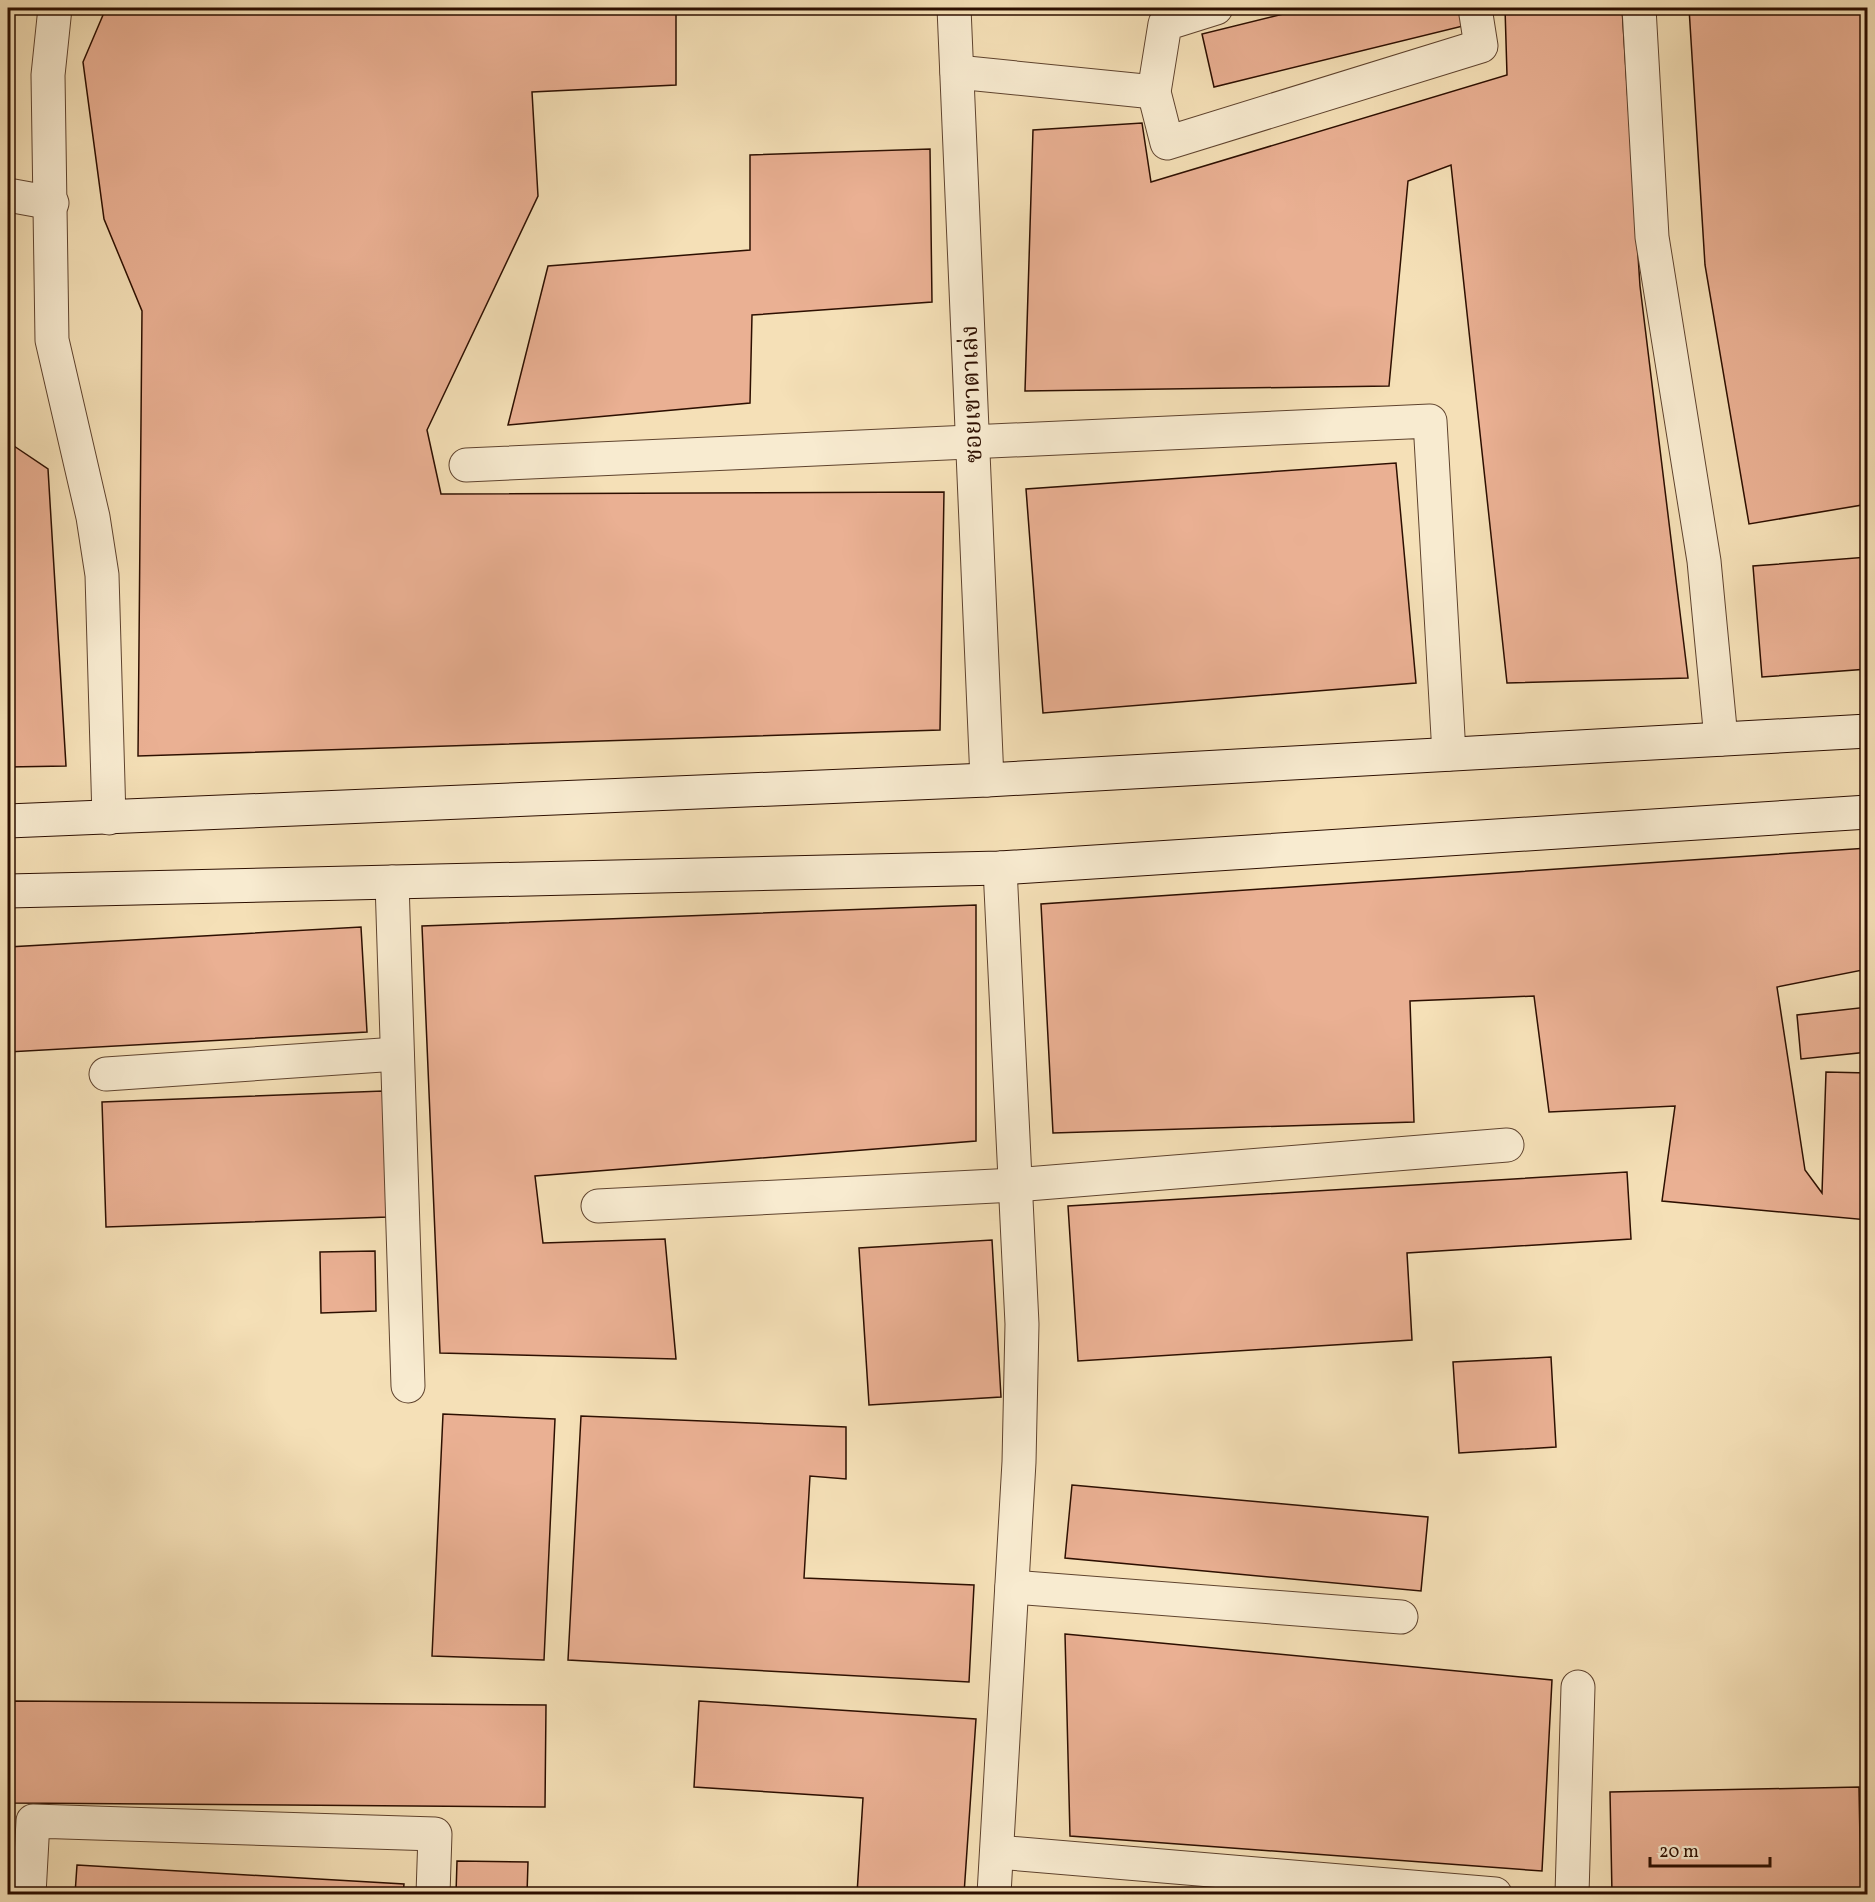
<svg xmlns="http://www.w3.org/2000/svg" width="1875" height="1902" viewBox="0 0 1875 1902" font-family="Vollkorn,'Noto Serif Thai',serif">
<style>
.building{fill:#eab093;stroke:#2d0f00;stroke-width:1.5}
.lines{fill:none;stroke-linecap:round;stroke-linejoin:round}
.street-casing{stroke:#5f432e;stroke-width:35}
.secondary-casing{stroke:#2d0f00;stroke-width:35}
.street{stroke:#f8ebd0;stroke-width:33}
.secondary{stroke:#f8ebd0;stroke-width:33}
.labels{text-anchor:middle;stroke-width:4.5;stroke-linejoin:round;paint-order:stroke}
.street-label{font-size:24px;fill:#2d0f00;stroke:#f8ebd0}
</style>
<rect width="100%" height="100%" fill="#f5e0b7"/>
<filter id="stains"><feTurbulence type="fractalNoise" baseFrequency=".00333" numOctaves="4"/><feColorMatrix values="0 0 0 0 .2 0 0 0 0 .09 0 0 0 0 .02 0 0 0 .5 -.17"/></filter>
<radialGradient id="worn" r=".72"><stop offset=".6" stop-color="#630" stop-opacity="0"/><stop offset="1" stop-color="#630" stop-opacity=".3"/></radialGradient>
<g class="building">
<polygon points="106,8 676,8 676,85 532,92 538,196 427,430 441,494 944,492 940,730 138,756 142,311 104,219 83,62"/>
<polygon points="1308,8 1458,8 1463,26 1214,87 1202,34"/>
<polygon points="1505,8 1622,8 1640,286 1688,678 1507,683 1451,165 1408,181 1389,386 1025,391 1033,130 1142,123 1151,182 1507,75"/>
<polygon points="1689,8 1868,8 1868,504 1749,524 1705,265"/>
<polygon points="930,149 932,302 752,315 750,403 508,425 548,266 750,250 750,155"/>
<polygon points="8,442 48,469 66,766 8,767"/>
<polygon points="1396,463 1416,683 1043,713 1026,489"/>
<polygon points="1868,557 1868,669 1762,677 1753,566"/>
<polygon points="1868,848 1868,969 1777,987 1805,1170 1822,1193 1826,1072 1868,1073 1868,1220 1662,1201 1675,1106 1549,1112 1534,996 1410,1001 1414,1122 1053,1133 1041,904"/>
<polygon points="976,905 976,1141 535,1176 543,1243 665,1239 676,1359 440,1353 422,926"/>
<polygon points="361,927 367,1032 8,1052 8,947"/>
<polygon points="1868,1007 1868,1052 1801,1059 1797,1015"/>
<polygon points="383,1091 388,1217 106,1227 102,1102"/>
<polygon points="1627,1172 1631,1239 1407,1253 1412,1340 1078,1361 1068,1206"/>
<polygon points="992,1240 1001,1397 869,1405 859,1248"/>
<polygon points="375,1251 376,1311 321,1313 320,1252"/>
<polygon points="1551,1357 1556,1447 1459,1453 1453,1362"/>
<polygon points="443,1414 555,1419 544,1660 432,1656"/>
<polygon points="581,1416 846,1427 846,1479 810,1476 804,1578 974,1585 969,1682 568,1660"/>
<polygon points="1072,1485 1428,1517 1421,1591 1065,1558"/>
<polygon points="1065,1634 1552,1680 1542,1871 1070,1836"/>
<polygon points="13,1701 546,1705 545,1807 12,1803"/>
<polygon points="699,1701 976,1719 964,1894 857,1894 863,1798 694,1787"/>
<polygon points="1859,1787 1861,1894 1612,1894 1610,1792"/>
<polygon points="457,1861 528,1862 527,1894 456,1894"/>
<polygon points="77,1865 404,1884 403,1894 75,1894"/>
<polygon points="545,1889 619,1894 545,1894"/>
</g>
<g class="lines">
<g class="street-casing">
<g id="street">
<polyline points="55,8 48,75 52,340 93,517 102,575 109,818"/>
<polyline points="954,8 987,780"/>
<polyline points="1216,8 1165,24 1154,92 1167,143 1481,46 1475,8"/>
<polyline points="1639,8 1652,237 1704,561 1721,739"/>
<polyline points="957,72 1154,92"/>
<polyline points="8,195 52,203"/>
<polyline points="466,465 1430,421 1449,754"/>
<polyline points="392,882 408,1386"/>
<polyline points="106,1074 397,1054"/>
<polyline points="598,1206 1015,1185 1507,1145"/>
<polyline points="1012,1587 1401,1617"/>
<polyline points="997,1852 1495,1894"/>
<polyline points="29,1894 33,1821 435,1834 433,1894"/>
<polyline points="994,1894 1019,1462 1022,1324 1000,868"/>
<polyline points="1572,1894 1578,1687"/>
</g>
</g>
<g class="secondary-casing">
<g id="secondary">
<polyline points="8,821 987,780 1868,731"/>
<polyline points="8,891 1000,868 1868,812"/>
</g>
</g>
<use href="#street" class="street"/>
<use href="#secondary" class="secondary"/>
</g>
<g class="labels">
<g class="street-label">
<text transform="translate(971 394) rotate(-92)" y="8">ซอยเขาตาเล่ง</text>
</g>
</g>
<rect width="1875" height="1902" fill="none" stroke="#f5e0b7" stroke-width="30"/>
<rect x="9" y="9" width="1857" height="1884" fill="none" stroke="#2d0f00" stroke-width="3"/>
<rect x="15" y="15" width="1845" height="1872" fill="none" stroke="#2d0f00" stroke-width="1.5"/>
<path d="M1650 1857v9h120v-9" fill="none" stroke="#2d0f00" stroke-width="3"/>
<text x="1659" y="1857" font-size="18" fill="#2d0f00" stroke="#f8ebd0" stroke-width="4.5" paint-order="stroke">20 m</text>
<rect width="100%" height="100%" filter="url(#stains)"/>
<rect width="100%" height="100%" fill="url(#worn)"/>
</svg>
